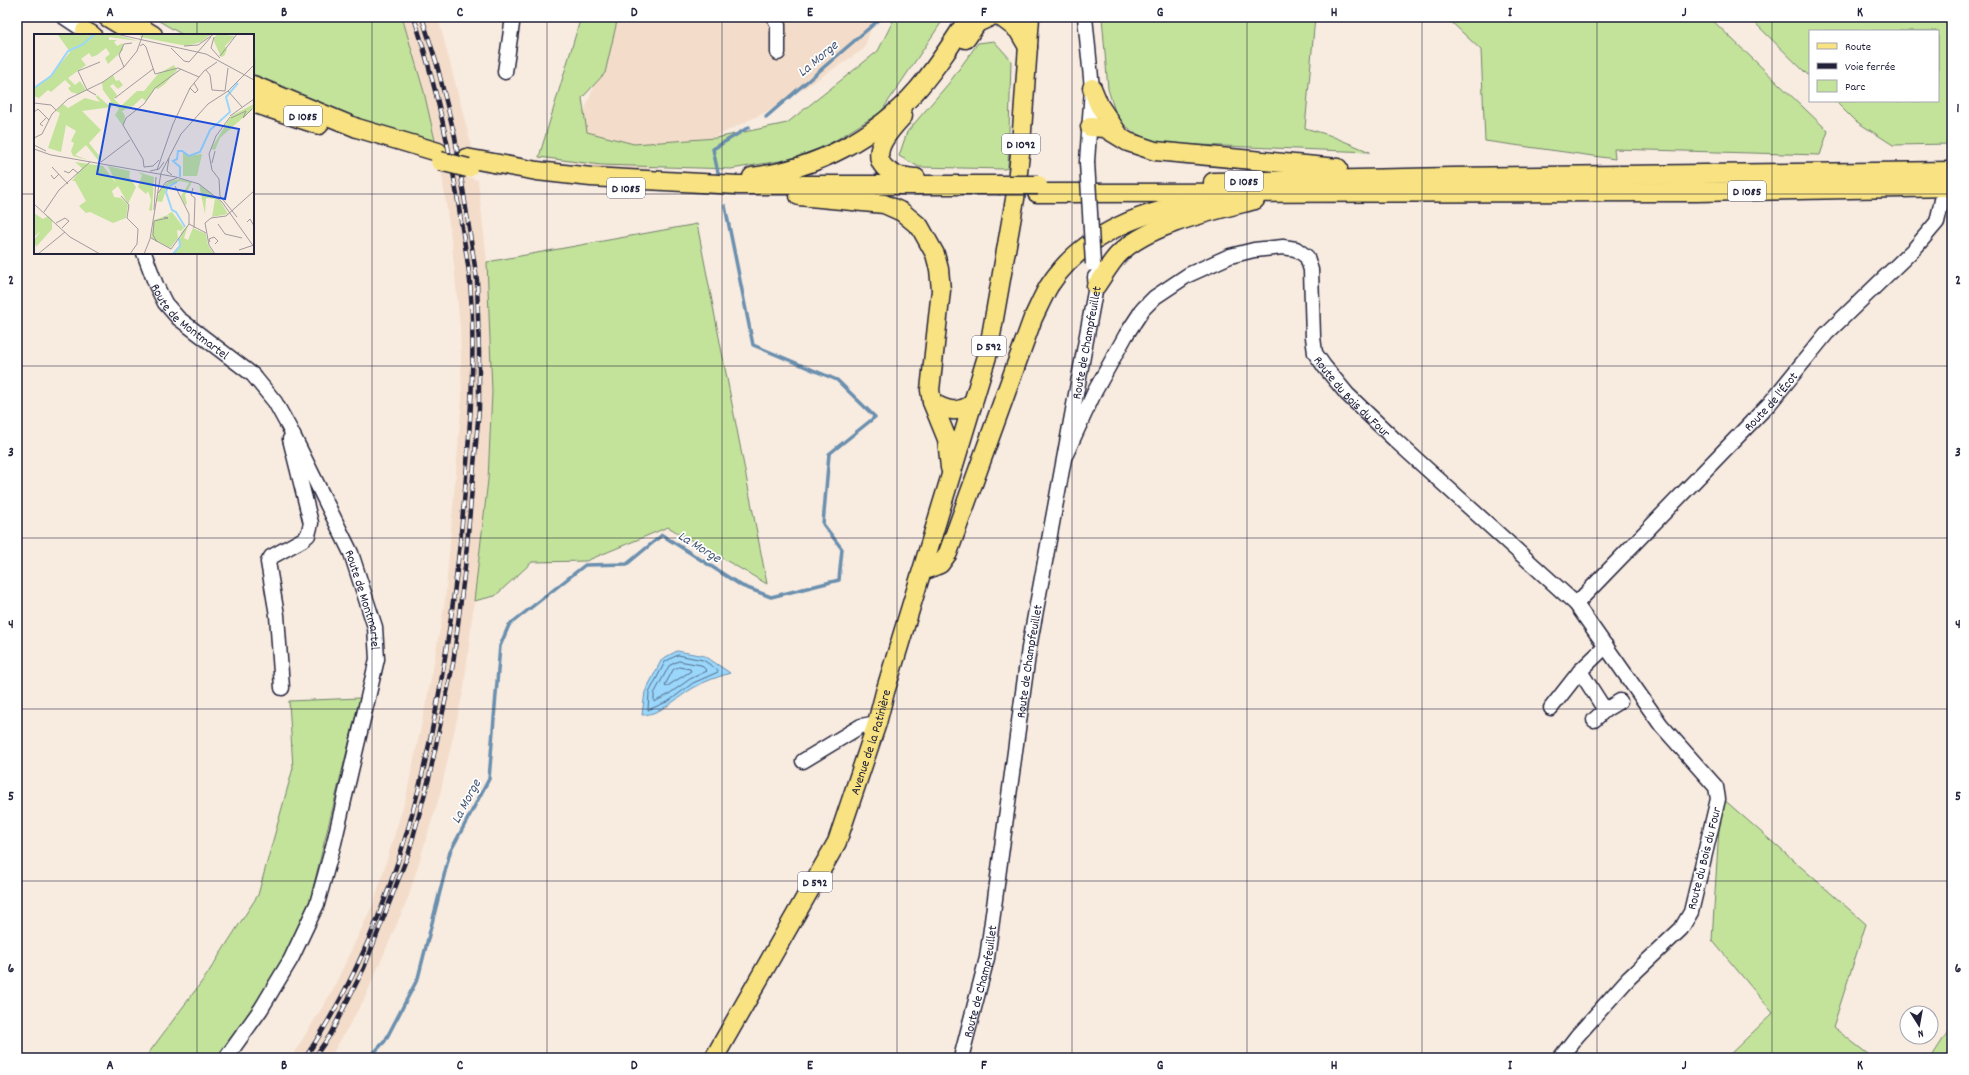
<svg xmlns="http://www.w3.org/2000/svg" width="1969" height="1075" viewBox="0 0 1969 1075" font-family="Dekko,sans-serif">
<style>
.built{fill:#f3ddca}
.green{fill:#c3e39b;stroke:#72826b}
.water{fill:#9ad7fb;stroke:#6a8fae}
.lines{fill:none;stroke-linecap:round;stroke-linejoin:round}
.shore{stroke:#526a88;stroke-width:1}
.stream{stroke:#6a8fae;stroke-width:3.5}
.minor-casing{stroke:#22223b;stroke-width:17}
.major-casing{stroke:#22223b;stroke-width:21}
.minor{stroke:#fff;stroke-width:14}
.major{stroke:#f8e281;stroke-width:18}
.rail-casing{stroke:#22223b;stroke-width:4.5}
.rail{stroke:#fff;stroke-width:3;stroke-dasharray:9;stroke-linecap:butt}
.minor-bridge-casing{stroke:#22223b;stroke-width:17;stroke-linecap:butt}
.major-bridge-casing{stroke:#22223b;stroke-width:21;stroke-linecap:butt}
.minor-bridge{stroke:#fff;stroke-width:14}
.major-bridge{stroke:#f8e281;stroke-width:18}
.grid{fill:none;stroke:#22223b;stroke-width:1;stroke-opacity:0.55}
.labels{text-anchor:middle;stroke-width:3.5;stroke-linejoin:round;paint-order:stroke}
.shield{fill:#fff;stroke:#646476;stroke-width:1}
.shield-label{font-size:12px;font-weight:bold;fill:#22223b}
.street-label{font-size:13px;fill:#22223b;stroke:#fff}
.water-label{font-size:14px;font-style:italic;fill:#465875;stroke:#fff}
.inset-river{fill:none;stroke:#9ad7fb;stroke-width:2}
.inset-road{fill:none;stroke:#a29b9e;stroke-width:1}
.view{fill:#1d4ed8;fill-opacity:0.15;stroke:#1d4ed8;stroke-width:2}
.inset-edge{fill:none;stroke:#22223b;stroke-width:2}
.neatline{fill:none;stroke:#22223b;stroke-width:1.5}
.grid-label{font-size:13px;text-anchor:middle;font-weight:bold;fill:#22223b}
</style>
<rect width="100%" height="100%" fill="#f8ebe0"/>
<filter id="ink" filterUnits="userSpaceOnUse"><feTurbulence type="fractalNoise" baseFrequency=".025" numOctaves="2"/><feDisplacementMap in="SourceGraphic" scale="8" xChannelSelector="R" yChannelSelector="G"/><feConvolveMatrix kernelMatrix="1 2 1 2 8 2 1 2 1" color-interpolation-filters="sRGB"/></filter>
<g filter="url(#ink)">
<g class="built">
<polygon points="402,17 438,17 473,152 436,145 424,92"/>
<polygon points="611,17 875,17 864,49 772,109 639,174 539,157 572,140 598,77"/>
<polygon points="441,170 478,180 487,262 491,335 492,392 488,480 464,688 440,794 408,898 365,998 330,1058 291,1058 331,993 374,902 406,797 430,684 445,601 462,399 460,327 452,245"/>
</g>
<g class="green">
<polygon points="160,17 402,17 424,92 436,145 387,129 260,82 253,78 253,35 183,35 159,21"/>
<polygon points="581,17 618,17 605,73 582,98 587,132 634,144 716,138 787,123 878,51 895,17 945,17 881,112 810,156 731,169 601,165 539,157"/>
<polygon points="1102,17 1315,17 1305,128 1329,135 1370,152 1151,143 1118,121 1108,89"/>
<polygon points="1446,17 1709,17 1828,131 1820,155 1614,149 1615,159 1485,141 1481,50"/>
<polygon points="1749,17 1952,17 1952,144 1893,145 1854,120 1835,101 1938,101 1938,31 1810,31 1810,77"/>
<polygon points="994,41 1011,60 1008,168 1004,169 919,167 899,156 907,132 949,83 978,43"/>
<polygon points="697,224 767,584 668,527 586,561 532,562 495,596 474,601 488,480 492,392 487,262"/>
<polygon points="360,698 310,900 264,1004 227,1058 145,1058 206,976 258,895 293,768 289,701"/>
<polygon points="1721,797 1866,924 1833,1027 1873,1058 1726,1058 1773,1013 1712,940"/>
<polygon points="1952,1031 1952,1058 1931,1058 1947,1033"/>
</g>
<path class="water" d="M 677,651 L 705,656 L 730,673 C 718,677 705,681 695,687 C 677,697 663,714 642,715 L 645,692 L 662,659 Z"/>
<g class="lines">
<g class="shore">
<polygon points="678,655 703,660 718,670 718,672 693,683 669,701 648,710 649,693 665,662"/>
<polygon points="679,661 701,665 707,671 690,679 666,696 654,702 654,694 669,666"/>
<polygon points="679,667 690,669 691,671 666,687 665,685 673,670"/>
</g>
<g class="stream">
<polyline points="766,117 882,17"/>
<polyline points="718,173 713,149 749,127"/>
<polyline points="369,1058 385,1041 418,978 450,852 489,779 500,646 509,625 585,565 627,564 662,535 742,586 771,597 839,580 842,549 823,524 829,454 875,417 837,380 753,345 725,206"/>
</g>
<g class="minor-casing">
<g id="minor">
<polyline points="64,17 85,31 85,35"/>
<polyline points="774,17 778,25 778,53"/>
<polyline points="1085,17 1092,88 1087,162"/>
<polyline points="505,72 513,17"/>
<path id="s1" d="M 144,253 L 156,285 L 165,303 L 178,318 L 253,375 L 275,402 L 291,431 L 351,553 L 375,627 L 377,659 L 370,689 L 334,843 L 317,904 L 291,959 L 261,1009 L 226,1058"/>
<path id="s2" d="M 1066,454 L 1095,391 L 1126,335 L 1143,309 L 1155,297 L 1188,275 L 1230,256 L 1254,250 L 1283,247 L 1296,249 L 1307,257 L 1311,270 L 1313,337 L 1315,353 L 1324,366 L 1347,394 L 1395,440 L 1576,604 L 1661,725 L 1716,787 L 1718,799 L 1691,912 L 1681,929 L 1629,978 L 1577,1036 L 1560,1058"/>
<path id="s3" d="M 1576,604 L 1770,403 L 1826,334 L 1915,248 L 1937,222 L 1945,187"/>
<polyline points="282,688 277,615 268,562 271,557 302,540 308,535 311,523 290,439"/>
<polyline points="1551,708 1580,671"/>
<polyline points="1605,710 1580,671 1606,646"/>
<polyline points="1594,720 1605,710 1620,701"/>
<polyline points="803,761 861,726 877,723"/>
<path id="s4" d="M 961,1058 L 987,958 L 1029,648 L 1096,286 L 1095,277"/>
</g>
</g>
<g class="major-casing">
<g id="major">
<polyline points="107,17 137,35"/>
<polyline points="1001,17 1018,30 1028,47"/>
<polyline points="128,20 153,35"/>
<polyline points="85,31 92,35"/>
<polyline points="966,39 977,23 990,17"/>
<polyline points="253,85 357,128 438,152"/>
<polyline points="1092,88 1099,105 1119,135"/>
<polyline points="253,103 319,125"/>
<path d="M 903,116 C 888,132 863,159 894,174 C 900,177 909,177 916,178"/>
<polyline points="1090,127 1105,128 1128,142 1155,151 1338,168"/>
<polyline points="466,158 537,171 591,177 738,185 998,185"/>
<path d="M 752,177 C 815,169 876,138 918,89 C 937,67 953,42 969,17"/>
<polyline points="1213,182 1451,177 1952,171"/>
<polyline points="1037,193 1696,192 1952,187"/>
<polyline points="799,196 884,204 902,212 920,227 935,254 939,269 941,290 930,390 932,402 947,439 950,468"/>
<path d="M 1096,286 C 1103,276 1109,265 1117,256 C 1145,225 1216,210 1255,200"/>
<path d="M 932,402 C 947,412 958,413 973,404"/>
<path d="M 923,571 L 940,564 L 948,553 L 1033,318 C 1038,308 1043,296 1049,286 C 1083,233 1149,207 1209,203"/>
<path id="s5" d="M 714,1058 L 837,842 L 877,723 L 885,692 L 988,353 L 1015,199 L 1021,145 L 1030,17"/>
</g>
</g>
<use href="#minor" class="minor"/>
<use href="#major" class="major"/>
<g class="rail-casing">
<g id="rail">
<path d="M 305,1058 C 412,900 447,689 464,502 C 470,429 476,355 470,281 C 468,263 465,245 462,228 C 452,156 436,86 414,17"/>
<polyline points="314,1058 330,1035 364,968 409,852 429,778 453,664 465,567 479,409 479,352 477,280 455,137 437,65 422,17"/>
</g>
</g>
<use href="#rail" class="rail"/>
<g class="minor-bridge-casing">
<polyline id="minor-bridge" points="1087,162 1093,264"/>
</g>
<g class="major-bridge-casing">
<g id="major-bridge">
<polyline points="440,161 468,168"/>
<polyline points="998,185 1038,185"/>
</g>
</g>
<use href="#minor-bridge" class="minor-bridge"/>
<use href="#major-bridge" class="major-bridge"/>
</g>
</g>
<path class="grid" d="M 197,17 L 197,35M 372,17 L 372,1058M 547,17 L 547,1058M 722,17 L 722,1058M 897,17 L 897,1058M 1072,17 L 1072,1058M 1247,17 L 1247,1058M 1422,17 L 1422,1058M 1597,17 L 1597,1058M 1772,17 L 1772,1058M 17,194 L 35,194M 253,194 L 1952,194M 197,253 L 197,1058M 17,366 L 1952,366M 17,538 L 1952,538M 17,709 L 1952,709M 17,881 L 1952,881"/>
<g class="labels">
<g class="shield">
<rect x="284" y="106" width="38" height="20" rx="3"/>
<rect x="1002" y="134" width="38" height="20" rx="3"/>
<rect x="1225" y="171" width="38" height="20" rx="3"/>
<rect x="607" y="178" width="38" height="20" rx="3"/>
<rect x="1728" y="181" width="38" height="20" rx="3"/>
<rect x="972" y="336" width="34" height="20" rx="3"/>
<rect x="798" y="872" width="34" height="20" rx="3"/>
</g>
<g class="shield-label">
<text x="303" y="120">D 1085</text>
<text x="1021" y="148">D 1092</text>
<text x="1244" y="185">D 1085</text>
<text x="626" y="192">D 1085</text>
<text x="1747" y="195">D 1085</text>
<text x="989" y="350">D 592</text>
<text x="815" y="886">D 592</text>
</g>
<g class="street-label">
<text dy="5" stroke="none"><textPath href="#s1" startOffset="85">Route de Montmartel</textPath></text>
<text dy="5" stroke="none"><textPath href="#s4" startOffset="727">Route de Champfeuillet</textPath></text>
<text dy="5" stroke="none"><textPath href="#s2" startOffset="502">Route du Bois du Four</textPath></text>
<text dy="5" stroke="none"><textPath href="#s3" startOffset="281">Route de l'Écot</textPath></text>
<text dy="5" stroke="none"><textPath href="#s1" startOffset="421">Route de Montmartel</textPath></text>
<text dy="5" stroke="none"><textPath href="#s4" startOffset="403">Route de Champfeuillet</textPath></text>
<text dy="5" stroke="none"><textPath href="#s5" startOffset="354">Avenue de la Patinière</textPath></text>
<text transform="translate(1703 858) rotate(-76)" y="5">Route du Bois du Four</text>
<text dy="5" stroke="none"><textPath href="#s4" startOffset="79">Route de Champfeuillet</textPath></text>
</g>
<g class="water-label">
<text transform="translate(817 58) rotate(-40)" y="5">La Morge</text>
<text transform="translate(700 546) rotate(32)" y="5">La Morge</text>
<text transform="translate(465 801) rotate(-62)" y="5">La Morge</text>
</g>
</g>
<g transform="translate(34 34)">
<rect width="220" height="220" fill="#f8ebe0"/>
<path d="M 26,0 L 80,0 L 104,7 L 75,3 L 75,6 L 83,6 L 80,8 L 83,12 L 89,9 L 89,16 L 74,30 L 71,24 L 76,20 L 72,14 L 63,21 L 58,23 L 55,19 L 47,25 L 52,31 L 34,44 L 41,51 L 46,47 L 52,56 L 44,60 L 37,58 L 34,54 L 37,52 L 31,46 L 17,58 L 14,56 L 5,64 L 0,62 L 0,53 L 16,42 L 36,18 L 24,1 ZM 107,0 L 178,0 L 167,8 L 153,12 L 106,3 ZM 183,0 L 201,2 L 191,12 L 193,16 L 190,22 L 187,23 L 179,5 ZM 140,31 L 143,36 L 131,50 L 124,55 L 121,54 L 112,67 L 108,64 L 99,72 L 88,77 L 91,82 L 89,92 L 81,81 L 85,75 L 80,70 L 77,73 L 48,77 L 67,96 L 55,109 L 67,124 L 64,126 L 52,111 L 41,121 L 54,126 L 39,122 L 37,117 L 40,109 L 37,107 L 42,97 L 32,91 L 27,118 L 14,114 L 26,79 L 22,77 L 29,70 L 34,74 L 51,64 L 66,68 L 62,63 L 63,61 L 74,71 L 77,67 L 69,56 L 68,49 L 79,41 L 82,47 L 85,46 L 89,51 L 84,55 L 79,50 L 76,52 L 83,61 L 80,65 L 87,72 L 103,57 L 110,57 L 124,40 ZM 220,70 L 220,74 L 186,104 L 181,116 L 177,115 L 197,82 ZM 149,117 L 154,122 L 168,120 L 163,142 L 149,142 ZM 41,128 L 69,132 L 82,149 L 74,132 L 96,137 L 95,143 L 102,153 L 94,170 L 84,152 L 78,157 L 80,163 L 87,164 L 94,171 L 92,184 L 79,189 L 56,178 L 52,179 L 45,172 L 52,167 L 41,147 L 38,147 L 48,134 ZM 104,138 L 120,143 L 118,177 L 115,176 L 117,166 L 114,157 L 112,160 L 104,153 L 108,141 ZM 146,145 L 158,148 L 151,161 L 153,170 L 151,171 L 147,162 L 155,149 L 146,147 L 134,151 L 128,168 L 122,167 L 126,156 L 135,147 ZM 165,150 L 187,168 L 194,180 L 178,183 L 181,165 L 172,164 L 171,180 ZM 138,178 L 150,194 L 147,197 L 143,196 L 144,204 L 136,214 L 117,204 L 120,186 L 134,181 L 136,185 L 134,180 ZM 0,179 L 9,185 L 14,182 L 18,186 L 18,195 L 2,213 L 0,206 L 7,197 L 0,203 ZM 154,191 L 150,204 L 154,206 L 159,194 L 172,200 L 174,211 L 180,220 L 139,220 L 145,212 L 147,199 Z" fill="#c3e39b"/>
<path class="inset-river" d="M 0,54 L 17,42 L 34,17 L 48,11 L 61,0M 146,143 L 146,133 L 139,127 L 143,125 L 144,117 L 148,117 L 155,122 L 166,118 L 176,96 L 196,78 L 192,63 L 204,49M 143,148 L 134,153 L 132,158 L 138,176 L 142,178 L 151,193M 139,220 L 146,212 L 145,204"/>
<path class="inset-road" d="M 82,0 L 172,20 L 220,46M 180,3 L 177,14 L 186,24M 106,12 L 109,10 L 112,13 L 121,40 L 144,34 L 165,43M 150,12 L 164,11 L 180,0M 137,14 L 150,27 L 155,28 L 177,3M 186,22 L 203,0M 90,33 L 85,21 L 90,10 L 98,9M 172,36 L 176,41 L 178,56 L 191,57M 156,54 L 161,59 L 164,56 L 160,49M 191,57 L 194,34M 194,57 L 208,73M 62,61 L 53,56 L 44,37 L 66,28M 81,64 L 119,35M 0,69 L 17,71 L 22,76M 0,78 L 4,75 L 15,86M 196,82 L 220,65M 196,83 L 182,102 L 175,120 L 178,136 L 185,145 L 186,162 L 203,183M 197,84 L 212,77 L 209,84 L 218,75M 9,92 L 6,90 L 12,84M 0,104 L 8,100 L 18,80 L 34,65 L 69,48 L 90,33 L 103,17 L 109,0M 0,111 L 12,117M 0,115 L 17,121 L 142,143 L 165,150 L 188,168 L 220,213M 135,124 L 133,137 L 138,141M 125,126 L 119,132 L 110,133 L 109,125 L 89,91 L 92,84 L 110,70 L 121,54 L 147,35M 67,128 L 96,106M 178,129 L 181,117M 18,133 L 34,150M 123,136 L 139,90 L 156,54 L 170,37 L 183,28M 30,137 L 35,139 L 39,135 L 44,139M 116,137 L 125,135 L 130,128M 17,141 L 20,145 L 25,140M 141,152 L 155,180 L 155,190 L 172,199M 159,154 L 157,161 L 161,164 L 160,194M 124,159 L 132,148 L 143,144M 87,162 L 95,171 L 93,184 L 104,195 L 103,210 L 96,220M 0,170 L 36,203 L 66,220M 120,176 L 122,143M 10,178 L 25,156 L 56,128M 213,188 L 216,185 L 220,192M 22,189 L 31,184 L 35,187 L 28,194M 184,190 L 191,200 L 208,204M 117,204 L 137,215M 123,208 L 119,201 L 120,187 L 134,184 L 130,183M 176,208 L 175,205 L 180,203 L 184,207 L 181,210M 137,215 L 155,190M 205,216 L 220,211M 4,220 L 31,198M 110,220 L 116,205 L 127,139 L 147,100 L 174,70 L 194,57 L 220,31M 181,220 L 175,211 L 171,189 L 177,184 L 192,182 L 220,157"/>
<path class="view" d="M 76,70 L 205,95 L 191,165 L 63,140 Z"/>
<rect width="220" height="220" class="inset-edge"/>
</g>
<rect width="1969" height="1075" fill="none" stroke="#fff" stroke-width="44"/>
<rect x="1809" y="30" width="130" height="72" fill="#ffffff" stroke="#a7a7b1"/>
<rect x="1817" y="43" width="20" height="6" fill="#f8e281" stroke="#a7a7b1"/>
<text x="1845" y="50" font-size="12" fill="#22223b">Route</text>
<rect x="1817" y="63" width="20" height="6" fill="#22223b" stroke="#a7a7b1"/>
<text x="1845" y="70" font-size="12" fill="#22223b">Voie ferrée</text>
<rect x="1817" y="80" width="20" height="12" fill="#c3e39b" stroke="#a7a7b1"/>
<text x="1845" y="90" font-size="12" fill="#22223b">Parc</text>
<g transform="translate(1919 1025) rotate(169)"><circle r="19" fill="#ffffff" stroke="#a7a7b1"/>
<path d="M0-3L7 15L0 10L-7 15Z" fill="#22223b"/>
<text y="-6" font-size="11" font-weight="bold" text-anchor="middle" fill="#22223b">N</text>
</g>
<rect x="22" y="22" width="1925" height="1031" class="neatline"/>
<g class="grid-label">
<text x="110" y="16">A</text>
<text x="284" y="16">B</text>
<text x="460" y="16">C</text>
<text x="634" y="16">D</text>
<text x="810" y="16">E</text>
<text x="984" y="16">F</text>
<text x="1160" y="16">G</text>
<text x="1334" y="16">H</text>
<text x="1510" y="16">I</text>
<text x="1684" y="16">J</text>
<text x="1860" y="16">K</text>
<text x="11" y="112">1</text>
<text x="1958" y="112">1</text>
<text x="11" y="284">2</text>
<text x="1958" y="284">2</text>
<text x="11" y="456">3</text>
<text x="1958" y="456">3</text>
<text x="11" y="628">4</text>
<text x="1958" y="628">4</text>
<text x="11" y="800">5</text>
<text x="1958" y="800">5</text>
<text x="11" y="972">6</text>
<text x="1958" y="972">6</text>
<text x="110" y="1069">A</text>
<text x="284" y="1069">B</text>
<text x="460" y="1069">C</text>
<text x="634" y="1069">D</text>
<text x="810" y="1069">E</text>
<text x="984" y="1069">F</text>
<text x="1160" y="1069">G</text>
<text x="1334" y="1069">H</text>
<text x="1510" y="1069">I</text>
<text x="1684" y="1069">J</text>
<text x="1860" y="1069">K</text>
</g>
</svg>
